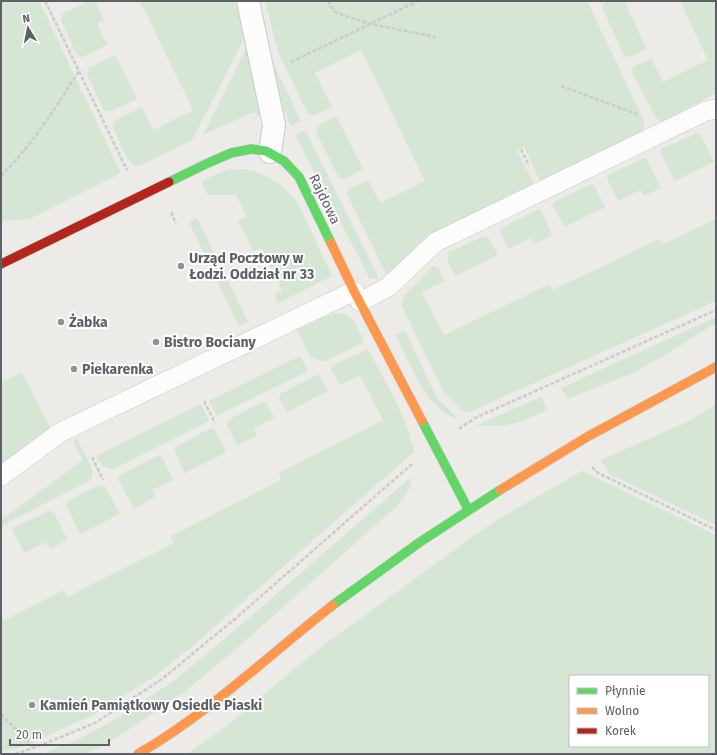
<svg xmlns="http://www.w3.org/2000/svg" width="717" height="755" viewBox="0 0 717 755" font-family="'Fira Sans',sans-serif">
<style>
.green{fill:#d5e7d4;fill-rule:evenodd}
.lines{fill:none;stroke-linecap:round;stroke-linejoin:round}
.lane-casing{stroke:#c9c9c9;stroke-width:20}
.street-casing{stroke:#c9c9c9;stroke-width:24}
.fast-casing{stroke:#c9c9c8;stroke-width:10}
.slow-casing{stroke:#c9c9c8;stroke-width:10}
.jam-casing{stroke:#c9c9c8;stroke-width:10}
.path{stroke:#c9cdcb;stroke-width:2.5;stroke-dasharray:4 2;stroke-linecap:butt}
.lane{stroke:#fcfcfb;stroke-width:19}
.street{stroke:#fcfcfb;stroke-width:22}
.fast{stroke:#63d668;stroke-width:9}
.slow{stroke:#ff974d;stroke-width:9}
.jam{stroke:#b3261e;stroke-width:9}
.poi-dot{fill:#8f9192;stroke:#fff;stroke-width:1.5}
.labels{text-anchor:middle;stroke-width:4;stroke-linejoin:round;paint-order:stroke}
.street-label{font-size:14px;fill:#5d6064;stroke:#fff}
.poi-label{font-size:14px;font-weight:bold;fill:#5d6064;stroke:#fff;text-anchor:start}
</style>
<rect width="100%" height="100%" fill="#ecebe7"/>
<g class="green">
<polygon points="1,1 39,1 120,171 119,174 30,219 1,221"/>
<polygon points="89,1 95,1 104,20 97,24 107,45 83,57 77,55 61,21 63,13"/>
<path d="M 146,1 L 235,1 L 244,39 L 192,140 L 137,167 C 126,164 119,139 114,129 L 113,125 L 116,120 L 142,107 L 154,130 L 193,110 L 141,3 Z"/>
<polygon points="265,1 587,1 643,118 644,128 639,135 540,181 524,147 517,150 534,184 451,224 387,276 347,194 348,190 368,180 380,203 425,181 361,50 315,73 332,107 313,116 308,114 279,55"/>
<polygon points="609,1 624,1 647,49 629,57 624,56 602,7 603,4"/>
<path d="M 680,1 L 716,1 L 716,93 L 666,120 C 660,122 659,121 655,116 L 632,72 L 633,67 L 651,58 L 663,82 L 708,60 Z"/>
<polygon points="246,49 262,111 259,116 253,112 203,135"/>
<polygon points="115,55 137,99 111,111 104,111 87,75 89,68"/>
<polygon points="269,55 301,121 291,126 283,108"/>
<polygon points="336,116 363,169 345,179 339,178 316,132 318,126"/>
<path d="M 304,131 L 307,133 L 379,279 L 370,279 C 345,230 320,183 295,135 Z"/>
<polygon points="697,133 700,134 714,162 675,181 661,153 661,149"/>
<polygon points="644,158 647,160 661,188 644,196 640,190 618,201 607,178 608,175"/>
<path d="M 227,170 C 234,170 242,169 249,170 C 269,174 288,189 299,205 L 332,276 L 278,303 L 274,294 L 282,291 L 261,248 L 253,251 L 238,221 L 247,217 L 236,195 L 208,195 L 201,181 Z"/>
<polygon points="591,184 594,185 605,207 564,227 553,205 554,202"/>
<polygon points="537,210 541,211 552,235 534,244 531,238 508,249 500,232 501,228"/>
<polygon points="197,218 248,322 239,326 189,222"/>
<polygon points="716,219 716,301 472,411 467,412 461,410 443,391 401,304 405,295 433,266 438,267 445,281 422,292 444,335 550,284 553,290 659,239 662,245"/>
<polygon points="484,236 489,239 498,255 455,276 447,260 449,252"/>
<path d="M 338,313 C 354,314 358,329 364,342 L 323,362 L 310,357 L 297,330 L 326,316 Z"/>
<polygon points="716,317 716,323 658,359 633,373 567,399 561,388"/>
<path d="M 403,331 L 406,333 L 437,398 L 458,419 C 426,410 410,363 395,335 Z"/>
<path d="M 368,349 C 384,380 408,418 414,452 L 188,650 L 155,676 L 95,714 L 25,746 L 1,752 L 1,622 L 64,590 L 67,597 L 174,543 L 171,536 L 281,480 L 279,473 L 383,420 L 360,375 L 340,385 L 331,369 L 332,366 Z"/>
<polygon points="300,356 308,371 217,416 209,401"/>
<polygon points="22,372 51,429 1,465 1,383"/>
<polygon points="317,375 320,376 328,391 287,412 279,398 280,394"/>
<path d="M 541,397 L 547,410 C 519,423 508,428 477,425 Z"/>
<polygon points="263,402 266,402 275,418 254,428 257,436 237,446 227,425 228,420"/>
<polygon points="201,404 209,421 116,468 111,469 102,466 96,456"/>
<polygon points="716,404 716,525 609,474 601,460 689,421"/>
<polygon points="211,428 215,430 226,452 185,473 175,452 174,450 176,447"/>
<polygon points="77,438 93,471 91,480 1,526 1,520 83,460 73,442"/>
<polygon points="157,456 162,457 173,480 152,490 155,497 134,509 118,479 119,476"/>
<path d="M 582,471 L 716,535 L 716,754 L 187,754 L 228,725 L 295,668 L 324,645 L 472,537 L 499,519 ZM 570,676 L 708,676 L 708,746 L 570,746 Z"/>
<path d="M 410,478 L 411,478 C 413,488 403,499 397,506 L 237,648 L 186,691 L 130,729 L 100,747 L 85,754 L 42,754 L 77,740 L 118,718 L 175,680 L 248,619 Z"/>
<polygon points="100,485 105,487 120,514 80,534 66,505 69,500"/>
<polygon points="49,511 54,512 67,540 50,549 46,542 24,553 12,530 13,528"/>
</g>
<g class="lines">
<g class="lane-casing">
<g id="lane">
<polyline points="360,302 388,287 436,242 706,111 716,109"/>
<polyline points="1,476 61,432 354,291"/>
</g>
</g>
<g class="street-casing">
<polyline id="street" points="248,1 274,125 270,152"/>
</g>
<g class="fast-casing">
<g id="fast">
<polyline points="169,182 208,163 231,153 251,149 266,151 284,161 299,177 331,243"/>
<polyline points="422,421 468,509"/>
<polyline points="333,605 420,542 500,490"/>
</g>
</g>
<g class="slow-casing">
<g id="slow">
<polyline points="331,243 354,291 422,421"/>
<polyline points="500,490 587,437 716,367"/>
<path d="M 138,754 C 209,713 269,655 333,605"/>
</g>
</g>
<g class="jam-casing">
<polyline id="jam" points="1,264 169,182"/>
</g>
<g class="path">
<polyline points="45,1 127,170"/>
<polyline points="328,1 335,12 337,13 370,24 436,37"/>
<polyline points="291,62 418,1"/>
<polyline points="561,86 637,114"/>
<polyline points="521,149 529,166"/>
<path d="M 1,176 C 32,145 56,107 79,71"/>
<polyline points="171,212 176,224"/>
<polyline points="204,401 215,423"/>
<polyline points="459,429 475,418 716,310"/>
<polyline points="92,457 103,480"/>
<polyline points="592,467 598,473 716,530"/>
<polyline points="1,714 34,748"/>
<polyline points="15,754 34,748 95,723 162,679 236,618 412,464"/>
</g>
<use href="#lane" class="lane"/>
<use href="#street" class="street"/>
<use href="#fast" class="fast"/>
<use href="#slow" class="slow"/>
<use href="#jam" class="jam"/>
</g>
<g class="poi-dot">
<circle cx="181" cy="266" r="4"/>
<circle cx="61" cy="322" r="4"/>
<circle cx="156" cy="342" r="4"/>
<circle cx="74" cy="369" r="4"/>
<circle cx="32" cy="705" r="4"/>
</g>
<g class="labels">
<g class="street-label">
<text transform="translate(325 199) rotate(64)" y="5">Rajdowa</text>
</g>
<g class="poi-label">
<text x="189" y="263">Urząd Pocztowy w<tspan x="189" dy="16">Łodzi. Oddział nr 33</tspan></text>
<text x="69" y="327">Żabka</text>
<text x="164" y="347">Bistro Bociany</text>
<text x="82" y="374">Piekarenka</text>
<text x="40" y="710">Kamień Pamiątkowy Osiedle Piaski</text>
</g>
</g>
<rect width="717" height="755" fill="none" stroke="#5d6064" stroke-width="4"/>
<rect x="569" y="675" width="140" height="72" fill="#ffffff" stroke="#bebfc1"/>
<rect x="577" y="688" width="20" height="6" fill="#63d668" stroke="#bebfc1"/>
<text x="605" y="695" font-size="12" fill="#5d6064">Płynnie</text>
<rect x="577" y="708" width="20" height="6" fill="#ff974d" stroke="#bebfc1"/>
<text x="605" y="715" font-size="12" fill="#5d6064">Wolno</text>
<rect x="577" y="728" width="20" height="6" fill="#b3261e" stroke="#bebfc1"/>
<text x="605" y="735" font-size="12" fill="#5d6064">Korek</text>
<g transform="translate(28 28) rotate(350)" stroke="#ffffff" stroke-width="3" paint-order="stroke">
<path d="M0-3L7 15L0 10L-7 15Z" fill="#5d6064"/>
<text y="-6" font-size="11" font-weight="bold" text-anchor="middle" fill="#5d6064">N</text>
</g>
<path d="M10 739v6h99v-6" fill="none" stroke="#5d6064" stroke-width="2"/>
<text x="16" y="739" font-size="12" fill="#5d6064" stroke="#ffffff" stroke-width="3" paint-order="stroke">20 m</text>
</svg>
